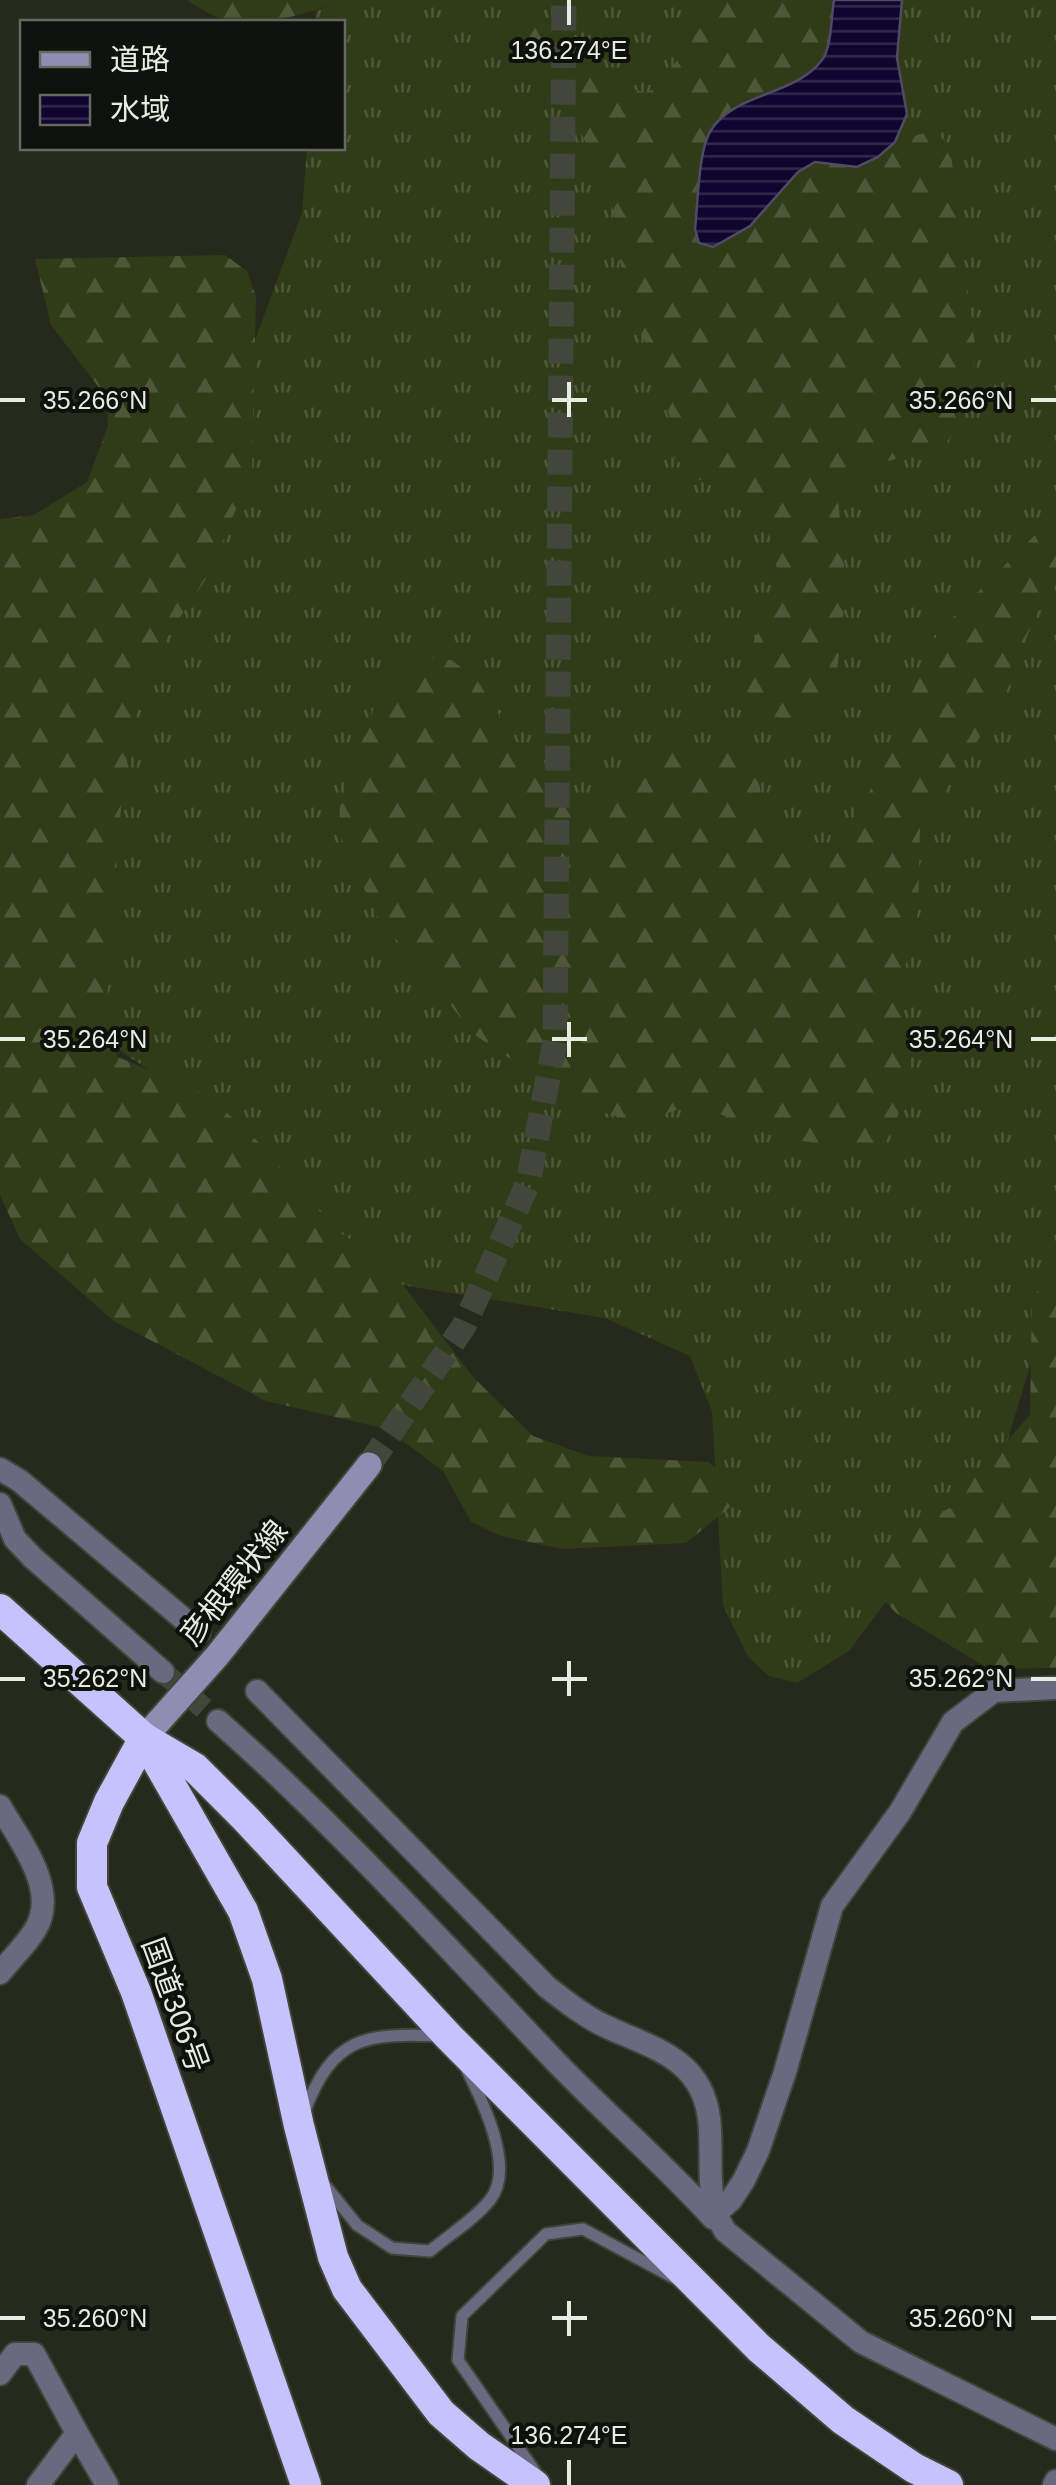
<svg xmlns="http://www.w3.org/2000/svg" width="1056" height="2485" viewBox="0 0 1056 2485" font-family="Arial,'Noto Sans JP',sans-serif">
<style>
.grass{fill:url(#grass-tufts)}
.forest{fill:url(#forest-firs)}
.water{fill:url(#water-rules);stroke:#504a65;stroke-width:2.5}
.lines{fill:none;stroke-linecap:round;stroke-linejoin:round}
.street-tunnel{stroke:#42473b;stroke-width:22;stroke-dasharray:22 11;stroke-linecap:butt}
.secondary-tunnel{stroke:#42473b;stroke-width:25;stroke-dasharray:25 12;stroke-linecap:butt}
.lane-casing{stroke:#404539;stroke-width:15}
.street-casing{stroke:#404539;stroke-width:26}
.secondary-casing{stroke:#404539;stroke-width:29}
.highway-casing{stroke:#404539;stroke-width:34}
.lane{stroke:#6a6980;stroke-width:11}
.street{stroke:#6a6980;stroke-width:22}
.secondary{stroke:#8f8db2;stroke-width:25}
.highway{stroke:#c6c3fc;stroke-width:30}
.ticks{fill:none;stroke:#e7ebe2;stroke-width:4}
.labels{text-anchor:middle;stroke-width:8;stroke-linejoin:round;paint-order:stroke}
.street-label{font-size:30px;fill:#e7ebe2;stroke:#0f120c}
.ticks-label{font-size:25px;text-anchor:middle;fill:#e7ebe2;stroke:#0f120c;stroke-width:8;stroke-linejoin:round;paint-order:stroke}
</style>
<defs>
<pattern id="grass-tufts" width="24" height="20" patternUnits="userSpaceOnUse" patternTransform="scale(2.5)"><rect width="24" height="20" fill="#303b18"/><path d="M3 7l-1-3M5 7V3M7 7l1-3M15 17l-1-3M17 17v-4M19 17l1-3" fill="none" stroke="#4e5839"/></pattern>
<pattern id="forest-firs" width="22" height="20" patternUnits="userSpaceOnUse" patternTransform="scale(2.5)"><rect width="22" height="20" fill="#303b18"/><path d="M5 1l3.5 6h-7zM16 11l3.5 6h-7z" fill="#4e5839"/></pattern>
<pattern id="water-rules" width="6" height="5" patternUnits="userSpaceOnUse" patternTransform="scale(2.5)"><rect width="6" height="5" fill="#0f052f"/><path d="M0 2.5h6" fill="none" stroke="#322a4d"/></pattern>
</defs>
<rect width="100%" height="100%" fill="#252a1d"/>
<polygon class="grass" points="345,0 1056,0 1056,1280 997,1475 935,1536 849,1651 797,1683 769,1676 748,1657 723,1605 712,1412 690,1356 605,1318 383,1282 222,1118 105,1041 103,972 136,661 302,213 307,148 342,148 342,22 315,22 316,11"/>
<g class="forest">
<path d="M 187,0 L 345,0 C 311,13 266,26 230,20 C 215,18 199,8 187,0 Z"/>
<path d="M 720,0 L 834,0 L 824,58 L 802,78 L 734,109 L 750,226 L 798,172 L 815,162 L 857,167 L 878,157 L 895,142 L 931,131 L 944,140 L 951,154 L 975,346 L 973,374 L 963,418 L 947,442 L 861,470 L 838,497 L 846,590 L 835,689 L 817,713 L 790,722 L 760,711 L 744,686 L 746,658 L 771,605 L 779,578 L 765,515 L 757,501 L 695,478 L 674,457 L 672,427 L 657,366 L 622,295 L 620,236 L 604,179 L 554,79 L 508,41 L 506,27 L 523,20 C 561,33 577,65 608,80 C 620,86 634,89 646,93 L 658,87 Z"/>
<polygon points="225,255 247,271 256,297 252,469 210,573 141,675 122,793 105,1030 118,1057 195,1090 243,1125 337,1231 384,1260 473,1377 533,1436 589,1456 708,1462 730,1479 731,1506 686,1543 562,1549 501,1536 471,1522 443,1471 387,1429 266,1401 114,1321 20,1239 0,1195 0,519 34,515 87,482 108,426 107,398 51,325 35,259"/>
<polygon points="1056,528 1056,585 1039,604 1003,702 920,828 918,912 900,989 910,1079 892,1133 871,1154 778,1136 693,1104 640,1123 581,1106 475,1035 376,915 339,833 340,803 378,696 422,657 451,660 475,677 553,800 578,808 606,796 644,747 705,743 757,767 765,825 782,849 809,853 838,841 869,793 938,632 1038,532"/>
<polygon points="1056,1268 1056,1668 989,1669 896,1613 874,1590 871,1562 904,1530 956,1505 972,1480 1030,1415 1032,1298"/>
</g>
<path class="water" d="M 834,0 L 902,0 L 897,58 L 907,114 L 895,142 L 878,157 L 857,167 L 815,162 L 798,172 L 750,226 L 713,247 L 699,243 L 695,229 C 698,204 698,150 711,130 C 736,92 795,96 822,60 C 832,47 831,16 834,0 Z"/>
<g class="lines">
<polyline class="street-tunnel" points="163,1672 218,1721"/>
<polyline class="secondary-tunnel" points="369,1465 464,1326 528,1183 555,1041 564,0"/>
<g class="lane-casing">
<g id="lane">
<path d="M 304,2113 C 333,2036 364,2033 441,2036"/>
<path d="M 324,2184 L 357,2225 L 392,2248 L 430,2251 C 449,2235 475,2219 490,2200 C 516,2168 482,2100 466,2068"/>
<polyline points="536,2473 458,2360 462,2316 546,2234 583,2229 676,2279"/>
</g>
</g>
<g class="street-casing">
<g id="street">
<polyline points="0,1469 20,1481 199,1632"/>
<polyline points="0,1504 15,1539 33,1558 163,1672"/>
<path d="M 257,1691 L 547,1987 C 565,2001 584,2016 605,2026 C 651,2048 701,2057 709,2118 C 714,2158 703,2195 725,2231 L 861,2342 L 1056,2439"/>
<path d="M 218,1721 C 338,1827 446,1946 556,2062 C 607,2115 663,2163 713,2218"/>
<path d="M 0,1806 C 19,1840 60,1890 35,1930 C 26,1945 11,1959 0,1973"/>
<polyline points="715,2214 731,2200 744,2180 758,2151 785,2072 832,1906 900,1812 953,1722 994,1691 1056,1688"/>
<polyline points="0,2374 15,2354 34,2354 77,2433"/>
<polyline points="38,2485 77,2433 107,2485"/>
<polyline points="1054,2485 1056,2481"/>
</g>
</g>
<g class="secondary-casing">
<polyline id="secondary" points="144,1738 217,1656 369,1465"/>
</g>
<g class="highway-casing">
<g id="highway">
<polyline points="0,1609 144,1738 195,1768 246,1819 449,2037 759,2348 843,2420 914,2468 948,2485"/>
<polyline points="144,1738 243,1911 267,1979 299,2126 333,2257 347,2289 441,2413 479,2446 535,2485"/>
<polyline points="144,1738 109,1802 92,1843 92,1887 136,1992 306,2485"/>
</g>
</g>
<use href="#lane" class="lane"/>
<use href="#street" class="street"/>
<use href="#secondary" class="secondary"/>
<use href="#highway" class="highway"/>
</g>
<path class="ticks" d="M 569,0 L 569,25M 569,382 L 569,417M 0,400 L 25,400M 552,400 L 587,400M 1031,400 L 1056,400M 569,1022 L 569,1057M 0,1039 L 25,1039M 552,1039 L 587,1039M 1031,1039 L 1056,1039M 569,1661 L 569,1696M 0,1679 L 25,1679M 552,1679 L 587,1679M 1031,1679 L 1056,1679M 569,2301 L 569,2336M 0,2318 L 25,2318M 552,2318 L 587,2318M 1031,2318 L 1056,2318M 569,2460 L 569,2485"/>
<g class="labels">
<g class="street-label">
<text transform="translate(234 1583) rotate(-51)" y="10">彦根環状線</text>
<text transform="translate(175 2005) rotate(70)" y="10">国道306号</text>
</g>
</g>
<g class="ticks-label">
<text x="569" y="59">136.274°E</text>
<text x="95" y="409">35.266°N</text>
<text x="961" y="409">35.266°N</text>
<text x="95" y="1048">35.264°N</text>
<text x="961" y="1048">35.264°N</text>
<text x="95" y="1687">35.262°N</text>
<text x="961" y="1687">35.262°N</text>
<text x="95" y="2327">35.260°N</text>
<text x="961" y="2327">35.260°N</text>
<text x="569" y="2444">136.274°E</text>
</g>
<rect x="20" y="20" width="325" height="130" fill="#0f120c" stroke="#656962" stroke-width="2.5"/>
<rect x="40" y="52" width="50" height="15" fill="#8f8db2" stroke="#656962" stroke-width="2.5"/>
<text x="110" y="70" font-size="30" fill="#e7ebe2">道路</text>
<rect x="40" y="95" width="50" height="30" fill="url(#water-rules)" stroke="#656962" stroke-width="2.5"/>
<text x="110" y="120" font-size="30" fill="#e7ebe2">水域</text>
</svg>
